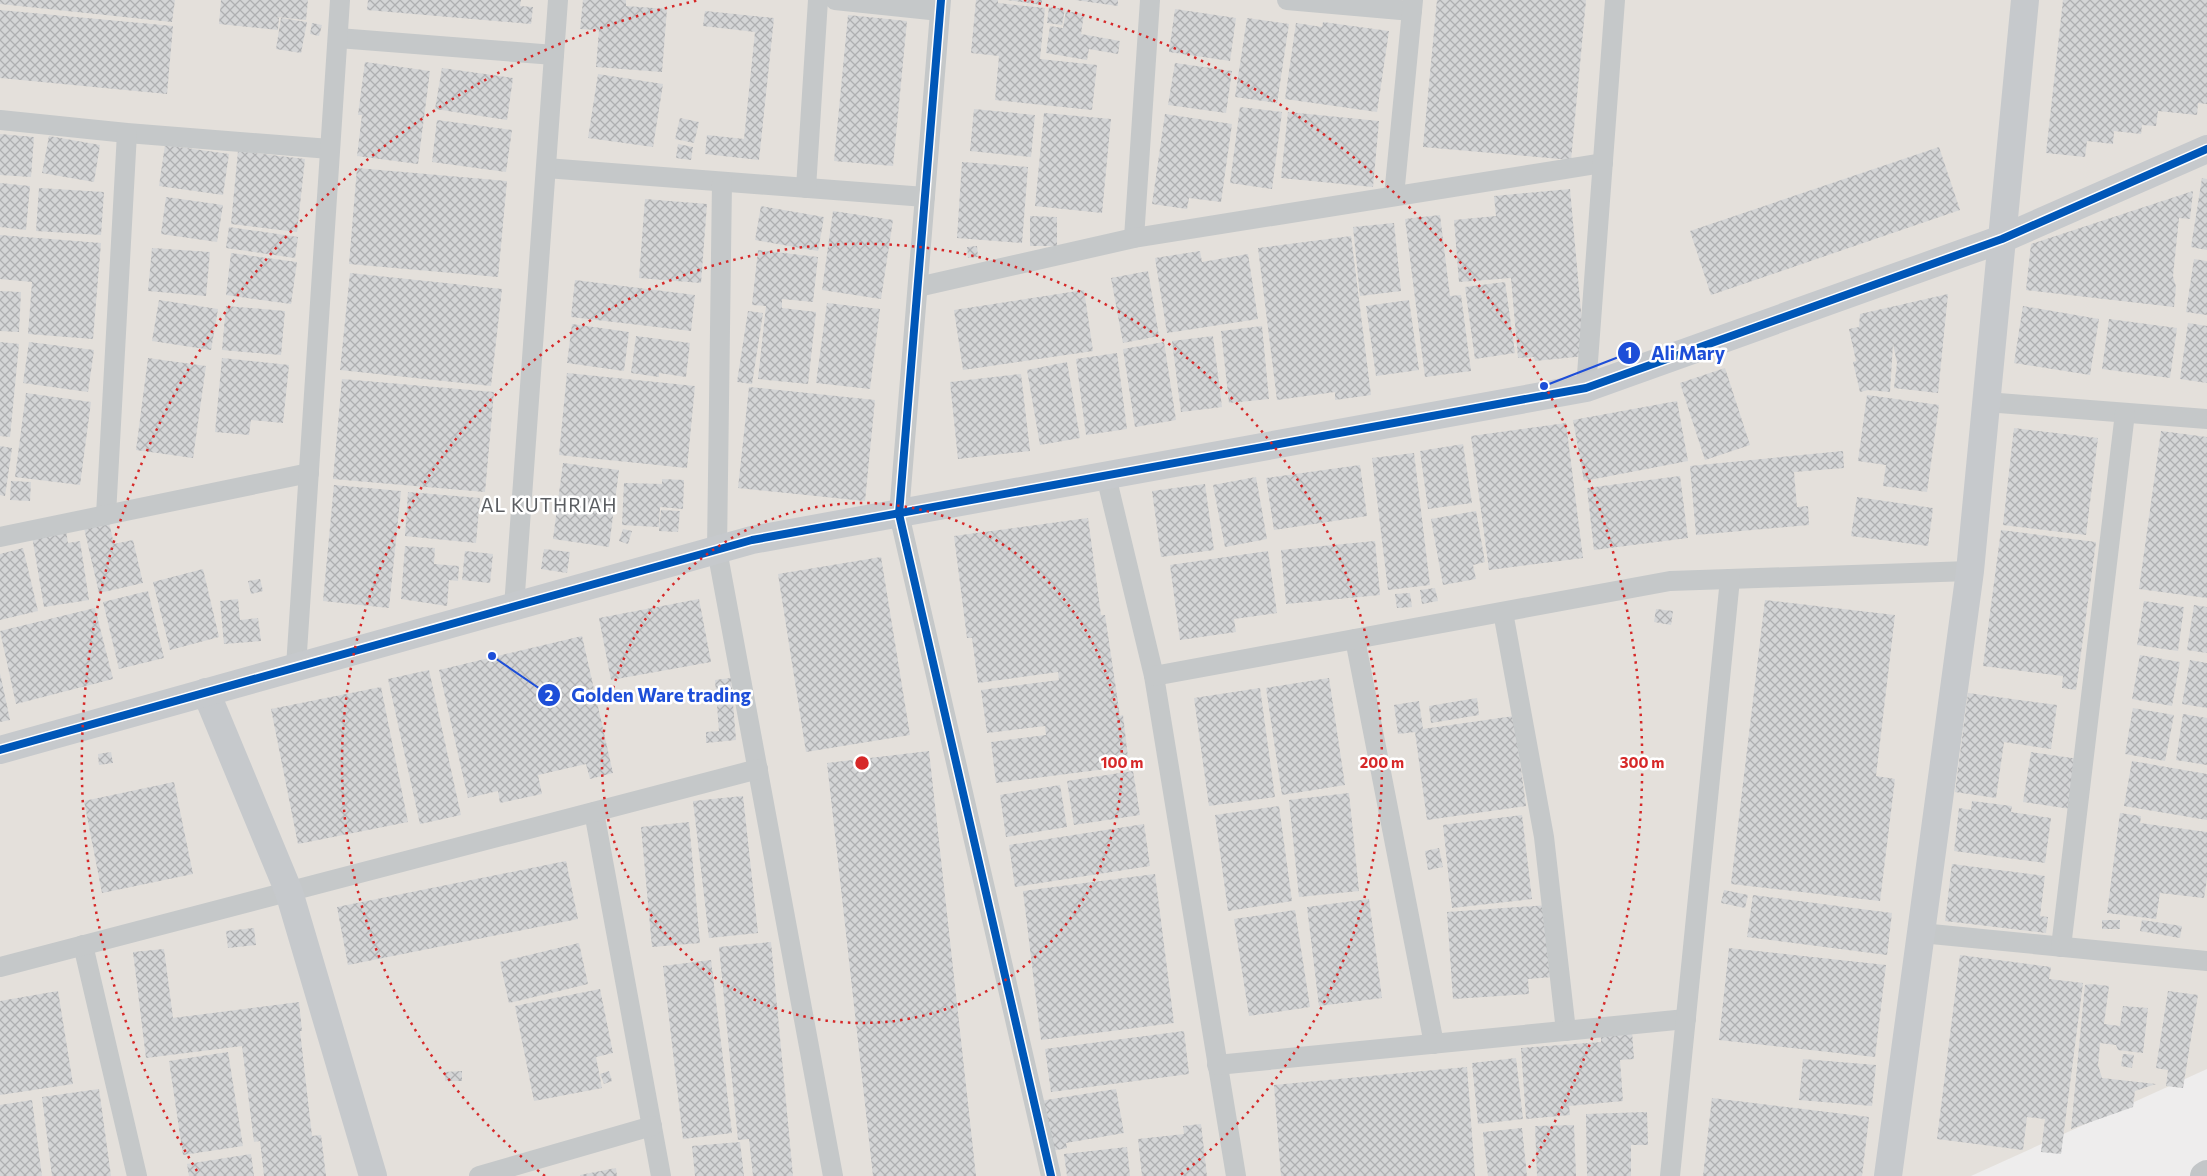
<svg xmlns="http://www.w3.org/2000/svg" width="2207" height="1176" viewBox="0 0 2207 1176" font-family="Commissioner,sans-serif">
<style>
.commercial{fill:#e4e0db}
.building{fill:url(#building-cross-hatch)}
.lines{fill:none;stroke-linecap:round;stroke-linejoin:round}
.street{stroke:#c5c8c9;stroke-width:20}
.secondary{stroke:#c6c9cc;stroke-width:28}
.primary{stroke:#c3c6c8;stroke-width:28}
.cycleway-casing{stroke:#fff;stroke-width:11}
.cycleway{stroke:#0057b8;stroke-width:8}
.ring{fill:none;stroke:#d62828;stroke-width:2.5;stroke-dasharray:2.5 5}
.labels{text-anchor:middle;stroke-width:5;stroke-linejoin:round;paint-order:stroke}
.neighbourhood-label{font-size:19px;letter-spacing:1px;fill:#5a5d61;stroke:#fff}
.centre{fill:#d62828;stroke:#fff;stroke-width:2.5}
.ring-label{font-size:15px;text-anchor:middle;font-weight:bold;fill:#d62828;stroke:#fff;stroke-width:5;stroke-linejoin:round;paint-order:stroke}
.leader{fill:none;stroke:#1d4ed8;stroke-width:2}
.callout-dot{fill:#1d4ed8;stroke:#fff;stroke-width:2}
.mark-label{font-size:15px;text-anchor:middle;font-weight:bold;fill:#fff}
.callout-label{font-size:19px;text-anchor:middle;font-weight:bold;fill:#1d4ed8;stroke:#fff;stroke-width:5;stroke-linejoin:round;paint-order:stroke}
</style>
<defs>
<pattern id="building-cross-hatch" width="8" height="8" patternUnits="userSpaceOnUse" patternTransform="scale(1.25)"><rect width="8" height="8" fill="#d4d5d6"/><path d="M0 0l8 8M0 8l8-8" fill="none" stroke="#aeafb1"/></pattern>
</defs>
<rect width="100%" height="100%" fill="#eeeded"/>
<polygon class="commercial" points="0,0 2207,0 2207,1069 1971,1176 0,1176"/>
<g class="building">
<polygon points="0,0 175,0 172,22 0,4"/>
<polygon points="221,0 308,0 306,20 276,17 279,18 278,30 219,24"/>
<polygon points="368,0 521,0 520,6 533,7 531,24 367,10"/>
<polygon points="583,0 626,0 626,6 667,9 662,72 596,67 599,30 580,29"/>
<polygon points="976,0 998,0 998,3 1045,8 1040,59 1097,65 1092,110 995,100 999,56 971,53"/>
<polygon points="1007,0 1042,0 1042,5"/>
<polygon points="1075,0 1118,0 1118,6"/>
<polygon points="1437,0 1586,0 1571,160 1423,147"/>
<polygon points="2063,0 2207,0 2207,104 2198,103 2197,115 2158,111 2156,126 2142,125 2141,134 2114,131 2113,144 2087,141 2085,157 2046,153"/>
<polygon points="1049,7 1065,9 1062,25 1047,23"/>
<polygon points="1175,9 1236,18 1230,61 1169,52"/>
<polygon points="0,10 173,26 167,94 0,78"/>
<polygon points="705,11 774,18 759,160 705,154 707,135 744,139 755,32 703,26"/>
<polygon points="1066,11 1084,14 1081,34 1120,41 1118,54 1089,49 1087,60 1046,53 1050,26 1063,28"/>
<polygon points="848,15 907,21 893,166 834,161"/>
<polygon points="281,18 307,22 301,53 276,49"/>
<polygon points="1247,18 1289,24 1277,103 1235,97"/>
<polygon points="1323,22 1389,31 1377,112 1285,99 1296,23 1322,27"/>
<polygon points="312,23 322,25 319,36 310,34"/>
<polygon points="365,62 430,71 418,164 357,156 362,115 358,115"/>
<polygon points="1175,63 1232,71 1226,113 1168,105"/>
<polygon points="442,68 513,78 507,120 435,109"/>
<polygon points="598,74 663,84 653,147 588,138"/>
<polygon points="1240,107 1282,112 1272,189 1230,183"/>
<polygon points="974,109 1035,115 1031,157 970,151"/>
<polygon points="1288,112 1379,121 1373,187 1281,178"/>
<polygon points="1044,113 1111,119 1102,213 1035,206"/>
<polygon points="1165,114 1232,124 1221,202 1189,198 1187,209 1152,204"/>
<polygon points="680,118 699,122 694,143 675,139"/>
<polygon points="437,120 512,130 506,172 432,162"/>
<polygon points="0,134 34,137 31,177 0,175"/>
<polygon points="49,136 100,145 94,182 42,173"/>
<polygon points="678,144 693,147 691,160 676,158"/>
<polygon points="165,145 229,154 223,195 159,186"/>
<polygon points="1939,147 1960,210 1711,295 1690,231"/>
<polygon points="238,151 305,159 297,232 231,224"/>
<polygon points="962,162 1028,167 1022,243 957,238"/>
<polygon points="357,168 507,181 498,277 349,264"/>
<polygon points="2202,178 2207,179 2207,250 2191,247"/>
<polygon points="0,183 30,186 26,230 0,227"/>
<polygon points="39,188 104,192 101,235 36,231"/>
<polygon points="1570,189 1585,356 1535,361 1534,357 1518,358 1511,278 1459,282 1454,220 1496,216 1494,196"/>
<polygon points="2193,191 2190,219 2179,218 2173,276 2176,287 2174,307 2026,290 2031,244"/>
<polygon points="166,197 223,205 217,242 161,234"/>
<polygon points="645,199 707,204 701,283 639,278"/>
<polygon points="761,206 824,217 818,251 755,240"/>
<polygon points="833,211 893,220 881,299 822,290"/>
<polygon points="1440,215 1450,296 1461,295 1471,371 1425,377 1405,219"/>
<polygon points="1030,216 1057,217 1057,246 1030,246"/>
<polygon points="1394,223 1401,291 1360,296 1353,227"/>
<polygon points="229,227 298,237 295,258 226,248"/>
<polygon points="0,235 101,243 93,339 28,334 32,282 0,279"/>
<polygon points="1351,236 1371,395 1335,400 1335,392 1277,400 1258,248"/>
<polygon points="977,246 978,257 968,258 967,247"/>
<polygon points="152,248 210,252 206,296 148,291"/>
<polygon points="758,250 818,257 813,302 782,299 782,308 816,312 808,384 758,379 766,306 752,305"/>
<polygon points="1200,251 1202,262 1248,254 1258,319 1167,333 1155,258"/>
<polygon points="231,253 297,262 291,304 226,295"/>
<polygon points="2194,259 2207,261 2207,315 2186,312"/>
<polygon points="1148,271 1159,336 1123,343 1111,278"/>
<polygon points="350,273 502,289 491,386 340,370"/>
<polygon points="575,280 695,295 691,331 571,317"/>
<polygon points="1505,282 1515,353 1475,359 1465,287"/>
<polygon points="1084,290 1093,351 963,370 954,310"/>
<polygon points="0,291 21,292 19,332 0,331"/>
<polygon points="1948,294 1938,393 1894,388 1897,363 1893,344 1890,392 1868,390 1860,392 1853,362 1856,361 1849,329 1859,327 1860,314"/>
<polygon points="159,300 218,309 211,350 152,341"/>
<polygon points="1409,300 1419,370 1376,376 1366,306"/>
<polygon points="827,303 880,309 870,389 816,383"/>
<polygon points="226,306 285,311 281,355 222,350"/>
<polygon points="2023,306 2099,319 2090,375 2014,363"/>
<polygon points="748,311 763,313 752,384 737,382"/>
<polygon points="2109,319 2177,328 2170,378 2102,369"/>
<polygon points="2188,323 2207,326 2207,383 2180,379"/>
<polygon points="572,324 629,332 624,371 567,363"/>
<polygon points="1262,326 1269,399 1229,403 1221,331"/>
<polygon points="636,336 690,343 686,377 659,373 659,377 631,373"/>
<polygon points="1213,336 1222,407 1181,412 1172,341"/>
<polygon points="0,342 19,344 10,437 0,436"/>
<polygon points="29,342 94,350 88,392 23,383"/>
<polygon points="1164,342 1176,420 1135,427 1123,349"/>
<polygon points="1117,353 1127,429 1086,435 1076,359"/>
<polygon points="148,358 206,366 193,458 136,450"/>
<polygon points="222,358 289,365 283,423 251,420 249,435 215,432"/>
<polygon points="1067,362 1080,438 1040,445 1027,370"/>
<polygon points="1725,368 1750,445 1705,460 1680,383"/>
<polygon points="567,373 695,386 687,468 559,455"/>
<polygon points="1021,374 1030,451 958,459 950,382"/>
<polygon points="342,379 494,392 485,492 333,479"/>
<polygon points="749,387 875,400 865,501 738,488"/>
<polygon points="26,393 91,402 80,485 15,477"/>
<polygon points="1867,395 1939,405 1927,492 1883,486 1886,465 1858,461"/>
<polygon points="1677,401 1688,461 1584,481 1573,420"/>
<polygon points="1566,423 1583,558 1489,570 1471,436"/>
<polygon points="2014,428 2098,438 2086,535 2003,525"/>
<polygon points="2161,431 2207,437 2207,598 2139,589"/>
<polygon points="1463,444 1472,503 1428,509 1420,451"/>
<polygon points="0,446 12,448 5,496 0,495"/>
<polygon points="1843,451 1844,468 1794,472 1797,507 1808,506 1809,525 1696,535 1690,466"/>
<polygon points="1414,453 1430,585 1388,590 1372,458"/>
<polygon points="563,463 619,470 609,547 553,539"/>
<polygon points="1360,465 1367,516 1274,530 1266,478"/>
<polygon points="1680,476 1688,538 1594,550 1587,488"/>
<polygon points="1256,477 1267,539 1225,547 1213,485"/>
<polygon points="662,479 684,480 683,509 660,507 659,527 622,525 624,483 662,484"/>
<polygon points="11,481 31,482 30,501 10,500"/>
<polygon points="1205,484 1214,550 1161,557 1152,491"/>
<polygon points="334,485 401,491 389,608 323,601"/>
<polygon points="408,492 480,498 476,543 405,536"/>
<polygon points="1857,497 1933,508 1928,546 1851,536"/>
<polygon points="661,510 680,511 678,532 659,531"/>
<polygon points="1476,511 1485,562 1473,565 1476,579 1443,585 1431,519"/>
<polygon points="1088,518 1101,615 1105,615 1120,716 1123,715 1129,766 996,783 991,742 1046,735 1045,726 987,733 981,690 1059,680 1058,672 978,683 972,638 967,638 954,536"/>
<polygon points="109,523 114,544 133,540 143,583 99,593 84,528"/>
<polygon points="623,529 632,531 628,544 619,541"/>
<polygon points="2001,530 2096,542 2076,690 2062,688 2063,676 1983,666"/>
<polygon points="66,531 68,543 80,541 89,600 44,607 32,536"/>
<polygon points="1375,541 1380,595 1286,604 1281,550"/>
<polygon points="405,546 435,548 434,564 459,566 458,581 449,580 447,606 401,599"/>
<polygon points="23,548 38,611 0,620 0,554"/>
<polygon points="544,549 570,552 567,573 541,569"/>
<polygon points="465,551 493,554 490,583 462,580"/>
<polygon points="1268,551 1277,613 1234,619 1236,632 1180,640 1170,565"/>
<polygon points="881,557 910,735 806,752 778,574"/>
<polygon points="203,569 219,637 170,650 153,582"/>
<polygon points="260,579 263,591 251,594 248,581"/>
<polygon points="1435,588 1438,601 1422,604 1420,590"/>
<polygon points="148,591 164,658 119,669 103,602"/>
<polygon points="1410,593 1412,607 1397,608 1395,594"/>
<polygon points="238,599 240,620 258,618 261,641 224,644 220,601"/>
<polygon points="699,599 711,662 611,680 599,618"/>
<polygon points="1765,600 1895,615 1876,776 1895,779 1880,901 1731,884"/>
<polygon points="2144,601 2184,607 2178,651 2137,645"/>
<polygon points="2194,605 2207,607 2207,653 2187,650"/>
<polygon points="95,608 113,679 16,704 0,631"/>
<polygon points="1656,609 1673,611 1671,625 1654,622"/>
<polygon points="582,636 613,773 590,779 586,764 538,775 542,794 500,803 498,791 468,798 439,670"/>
<polygon points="2140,655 2180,662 2172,706 2132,699"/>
<polygon points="2190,660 2207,663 2207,708 2182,704"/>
<polygon points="429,670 461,815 420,824 388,679"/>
<polygon points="0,673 10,720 0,722"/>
<polygon points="731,678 736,740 706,743 706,732 719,731 715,680"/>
<polygon points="1329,678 1345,785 1282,795 1266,688"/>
<polygon points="381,687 408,822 298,844 271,709"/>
<polygon points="1260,688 1275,797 1209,806 1194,698"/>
<polygon points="1968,693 2057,705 2051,749 2004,742 1996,798 1955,792"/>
<polygon points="1477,698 1479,715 1431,723 1429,706"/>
<polygon points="1419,701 1423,729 1514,716 1526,806 1427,820 1415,732 1398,734 1394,705"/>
<polygon points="2133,708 2174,715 2165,761 2125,754"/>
<polygon points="2183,714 2207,718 2207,765 2176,760"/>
<polygon points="929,751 976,1176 873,1176 827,763"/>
<polygon points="111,752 113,763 99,765 98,754"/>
<polygon points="2031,752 2079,759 2071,809 2023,802"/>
<polygon points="2132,761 2207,774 2207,820 2124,806"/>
<polygon points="1133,771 1140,815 1074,825 1067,781"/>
<polygon points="174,782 193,874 102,893 84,801"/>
<polygon points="1060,785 1067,827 1006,837 1000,795"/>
<polygon points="1349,793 1359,891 1299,897 1289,800"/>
<polygon points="743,796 758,933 709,938 693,801"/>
<polygon points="1972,801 2012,806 2011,812 2051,818 2045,863 1954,851 1959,808 1971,810"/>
<polygon points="1279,806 1292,901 1228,911 1215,815"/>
<polygon points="2120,813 2141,816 2140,823 2207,832 2207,878 2204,898 2160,893 2156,919 2107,913"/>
<polygon points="1522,815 1532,899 1452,908 1443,825"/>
<polygon points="689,822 700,943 652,947 641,827"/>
<polygon points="1144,824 1150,866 1015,887 1009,845"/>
<polygon points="1439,848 1443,867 1428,870 1425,851"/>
<polygon points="566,861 578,919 348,965 337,907"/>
<polygon points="1952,864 2045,876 2040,916 2048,917 2046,933 1945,921"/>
<polygon points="1155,874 1174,1023 1041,1040 1023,891"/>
<polygon points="1724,890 1748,895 1745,908 1721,903"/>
<polygon points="1753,895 1892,913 1887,955 1747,937"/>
<polygon points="1369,899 1382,998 1319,1006 1307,907"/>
<polygon points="1548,905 1553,977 1528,979 1529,994 1453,999 1447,912"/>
<polygon points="1295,910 1310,1007 1249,1016 1234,919"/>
<rect x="2102" y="920" width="18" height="9"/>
<polygon points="2142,920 2182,926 2180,938 2140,931"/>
<polygon points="254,928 256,945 228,948 226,931"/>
<polygon points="771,942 793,1176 753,1176 749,1139 738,1140 719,947"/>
<polygon points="579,943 588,984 509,1003 500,962"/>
<polygon points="1729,948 1886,965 1875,1057 1719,1040"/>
<polygon points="164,949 173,1018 299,1002 302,1031 300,1031 312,1136 321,1135 326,1176 264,1176 260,1141 254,1142 242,1046 146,1058 133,952"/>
<polygon points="1960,955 2051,967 2049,979 2083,983 2061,1154 2041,1152 2045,1119 2027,1117 2023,1150 1937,1139"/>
<polygon points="711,960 732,1133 683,1139 663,966"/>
<polygon points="2091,984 2109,986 2104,1024 2120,1026 2123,1006 2148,1008 2143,1053 2118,1050 2116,1045 2100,1043 2098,1065 2102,1078 2156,1084 2135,1091 2133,1107 2071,1129 2085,985"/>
<polygon points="600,989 613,1053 596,1057 602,1088 534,1101 515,1006"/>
<polygon points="58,991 73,1084 0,1095 0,1001"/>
<polygon points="2168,991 2198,995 2183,1088 2166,1086 2168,1070 2156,1068"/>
<polygon points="1184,1031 1189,1074 1051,1092 1045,1049"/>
<polygon points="1632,1031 1634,1059 1620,1060 1623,1101 1569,1106 1570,1115 1526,1119 1521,1048 1601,1042 1601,1033"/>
<polygon points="228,1052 243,1146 183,1155 169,1061"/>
<polygon points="2123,1054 2134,1055 2132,1068 2121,1066"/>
<polygon points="1516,1058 1523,1119 1478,1124 1472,1063"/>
<polygon points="1803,1059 1876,1065 1872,1106 1799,1100"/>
<polygon points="1467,1067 1475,1176 1281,1176 1274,1085"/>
<polygon points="462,1071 462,1081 445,1081 445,1072"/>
<polygon points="609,1071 612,1081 604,1084 600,1074"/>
<polygon points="99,1089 111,1176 52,1176 42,1097"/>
<polygon points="1116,1089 1124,1133 1066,1143 1067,1148 1047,1152 1040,1101"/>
<polygon points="1712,1098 1869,1117 1862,1176 1703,1176"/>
<polygon points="32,1100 42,1176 0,1176 0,1105"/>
<polygon points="1647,1112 1648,1145 1631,1145 1631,1176 1587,1176 1586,1114"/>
<polygon points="1201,1124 1207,1176 1142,1176 1138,1139 1184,1134 1183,1126"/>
<polygon points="1574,1125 1576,1176 1537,1176 1535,1126"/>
<polygon points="1522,1128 1527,1176 1488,1176 1483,1132"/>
<polygon points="740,1142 744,1176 695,1176 692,1146"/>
<polygon points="1127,1147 1130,1176 1067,1176 1064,1154"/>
<polygon points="251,1154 254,1176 189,1176 187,1164"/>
<polygon points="616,1168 617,1176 580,1176 580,1175"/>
</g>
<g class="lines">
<g class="street">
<polyline points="835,0 940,11"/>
<polyline points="941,0 899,514 1051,1176"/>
<polyline points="1287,0 1412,11"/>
<polyline points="338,38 554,55"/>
<polyline points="0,120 127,133 330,149"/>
<polyline points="546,168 925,197"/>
<polyline points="722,182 717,550 833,1176"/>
<polyline points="806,188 818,0"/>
<polyline points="1394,196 1413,0"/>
<polyline points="1134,238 1150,0"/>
<polyline points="918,287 1134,238 1603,163"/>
<polyline points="1586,388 1615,0"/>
<polyline points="1986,402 2207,419"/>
<polyline points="1106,476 1154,676 1236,1176"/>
<polyline points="106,515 127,133"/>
<polyline points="0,537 309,473"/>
<polyline points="514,607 558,0"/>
<polyline points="1503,612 1544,837 1566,1031"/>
<polyline points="1355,639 1434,1044"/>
<polyline points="296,667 340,0"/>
<polyline points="1154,676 1670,581 1970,571"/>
<polyline points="594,812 661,1176"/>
<polyline points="1921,933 2207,961"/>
<polyline points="83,945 137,1176"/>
<polyline points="2061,947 2125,413"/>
<polyline points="0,967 758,769"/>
<polyline points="1217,1065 1686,1019"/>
<polyline points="479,1176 652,1126"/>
<polyline points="1670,1176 1730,579"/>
</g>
<g class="secondary">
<polyline points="206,692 289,892 373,1176"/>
<polyline points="0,750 752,540 1586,388 2002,239 2207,149"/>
<polyline points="1888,1176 1970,571 2025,0"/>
</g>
<polyline class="primary" points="2204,1176 2207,1174"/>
<g class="cycleway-casing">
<g id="cycleway">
<polyline points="941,0 899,514 1051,1176"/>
<polyline points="0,750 752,540 1586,388 2002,239 2207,149"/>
</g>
</g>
<use href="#cycleway" class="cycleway"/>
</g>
<g class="ring">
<circle cx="862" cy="763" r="260"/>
<path d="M545 1176A520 520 0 1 1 1179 1176"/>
<path d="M197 1171A780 780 0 0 1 700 0M1024 0A780 780 0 0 1 1527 1171"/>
</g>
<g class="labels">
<g class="neighbourhood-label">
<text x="549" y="512">AL KUTHRIAH</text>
</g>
</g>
<circle cx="862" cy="763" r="8" class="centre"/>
<g class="ring-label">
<text x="1122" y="768">100 m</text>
<text x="1382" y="768">200 m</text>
<text x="1642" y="768">300 m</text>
</g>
<path class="leader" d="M1544 386L1629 353M492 656L549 695"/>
<g class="callout-dot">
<circle cx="1544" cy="386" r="5"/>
<circle cx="492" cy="656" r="5"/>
<circle cx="1629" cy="353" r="12"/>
<circle cx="549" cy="695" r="12"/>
</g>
<g class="mark-label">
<text x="1629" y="358">1</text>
<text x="549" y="701">2</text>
</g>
<g class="callout-label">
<text x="1688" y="360">Ali Mary</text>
<text x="661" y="702">Golden Ware trading</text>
</g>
</svg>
